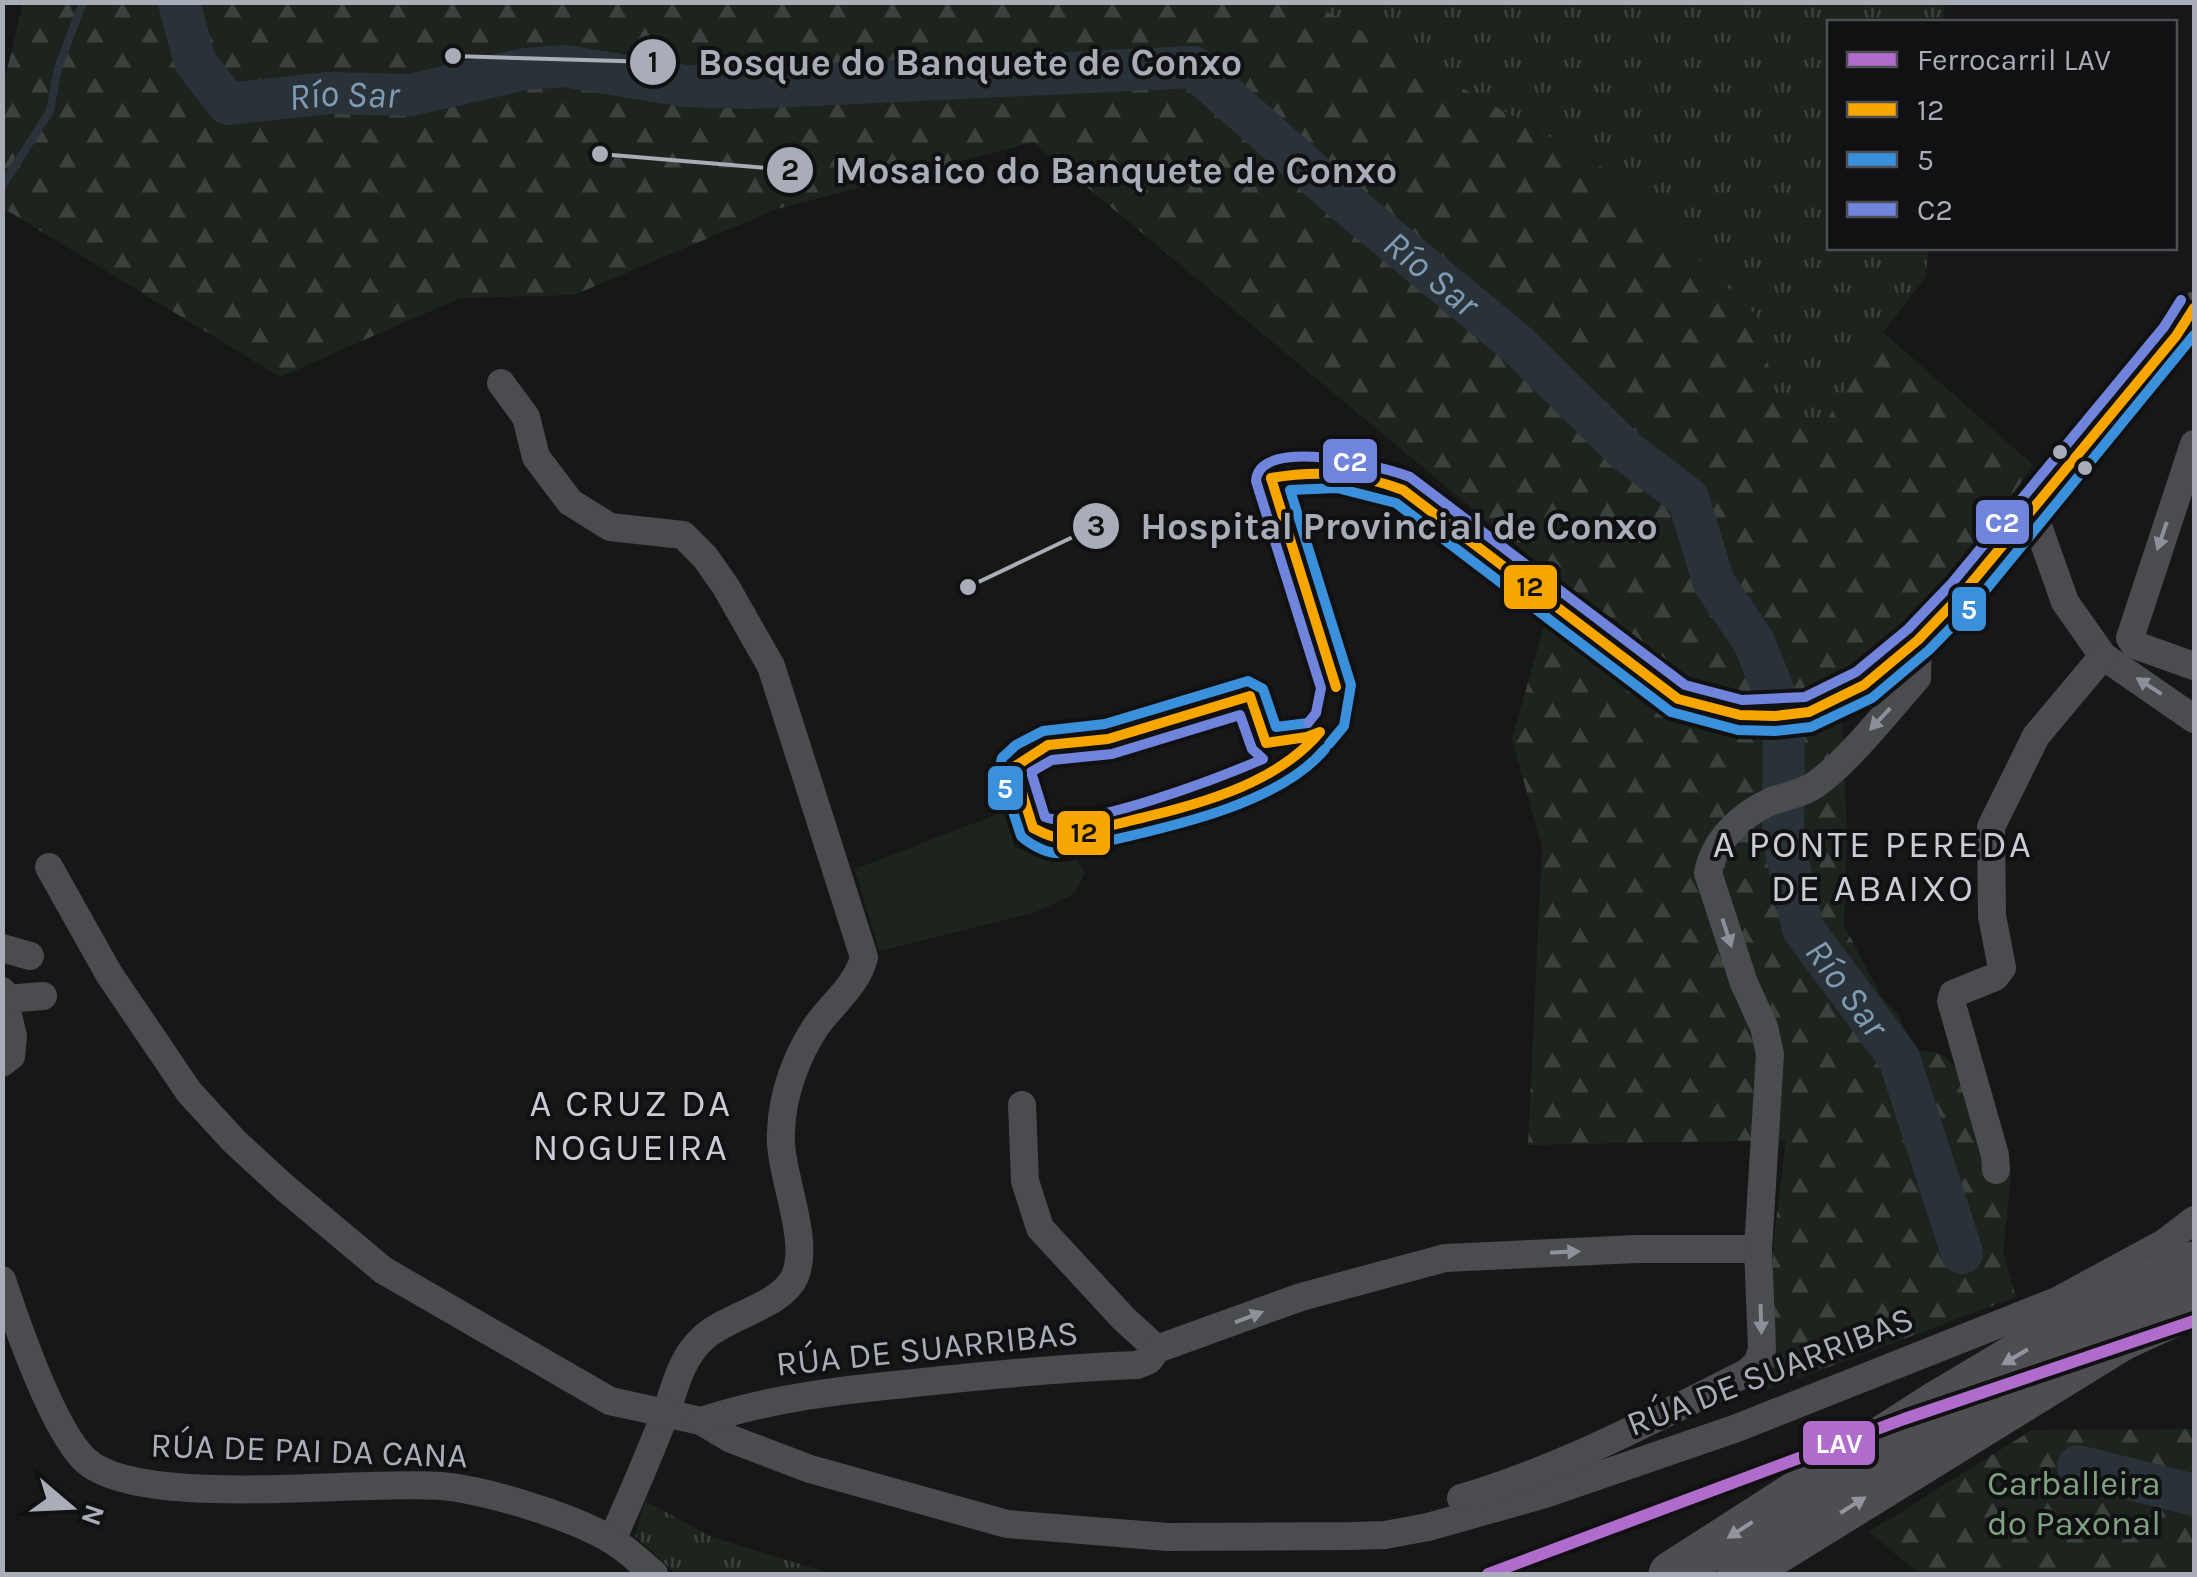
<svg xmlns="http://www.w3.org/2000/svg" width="2197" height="1577" viewBox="0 0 2197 1577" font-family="Karla,sans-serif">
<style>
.grass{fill:url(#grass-tufts)}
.forest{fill:url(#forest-firs)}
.park{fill:#1d241e}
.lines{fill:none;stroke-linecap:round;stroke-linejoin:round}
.stream{stroke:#2a3239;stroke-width:8}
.river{stroke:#2a3239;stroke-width:42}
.minor{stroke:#4b4c50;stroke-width:28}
.tertiary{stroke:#4b4c50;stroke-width:32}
.trunk{stroke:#4e4e52;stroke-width:45}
.bus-1-casing{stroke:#111113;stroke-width:18}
.bus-2-casing{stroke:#111113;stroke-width:18}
.bus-3-casing{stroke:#111113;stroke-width:18}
.bus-1{stroke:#f7a600;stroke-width:10}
.bus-2{stroke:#3a90db;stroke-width:10}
.bus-3{stroke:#7084db;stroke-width:10}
.rail-1-casing{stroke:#111113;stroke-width:20}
.rail-1{stroke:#b06ccc;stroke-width:12}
.oneway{fill:#8c9099}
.oneway2{fill:#92959e}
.bus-dot{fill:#a8adb8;stroke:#111113;stroke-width:4}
.labels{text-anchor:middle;stroke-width:8;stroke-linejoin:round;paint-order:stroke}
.street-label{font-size:35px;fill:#a8adb8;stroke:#111113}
.park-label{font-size:35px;fill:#7fa381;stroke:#111113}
.water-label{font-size:38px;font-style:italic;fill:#7f9bb3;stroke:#111113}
.neighbourhood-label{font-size:38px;letter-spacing:2.5px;fill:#c9ccd4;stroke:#111113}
.leader{fill:none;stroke:#a8adb8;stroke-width:4}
.callout-dot{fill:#a8adb8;stroke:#111113;stroke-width:4}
.mark-label{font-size:30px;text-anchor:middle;font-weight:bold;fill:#111}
.callout-label{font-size:38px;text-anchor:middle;font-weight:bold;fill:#a8adb8;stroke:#111113;stroke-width:8;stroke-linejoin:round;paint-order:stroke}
.line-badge{stroke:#111113;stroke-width:4}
.badge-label{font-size:28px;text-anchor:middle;font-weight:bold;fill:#fff}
.pale-badge-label{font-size:28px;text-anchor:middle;font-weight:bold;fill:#111}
</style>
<defs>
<pattern id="grass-tufts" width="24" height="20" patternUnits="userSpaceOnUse" patternTransform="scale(2.5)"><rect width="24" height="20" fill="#1d241e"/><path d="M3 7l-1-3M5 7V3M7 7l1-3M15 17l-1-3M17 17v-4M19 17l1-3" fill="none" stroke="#3b413d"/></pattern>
<pattern id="forest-firs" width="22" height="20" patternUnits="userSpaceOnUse" patternTransform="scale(2.5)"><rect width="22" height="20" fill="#1d241e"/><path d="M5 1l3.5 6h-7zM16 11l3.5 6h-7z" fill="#3b413d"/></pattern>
</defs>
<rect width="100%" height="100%" fill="#171717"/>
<g class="grass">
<polygon points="1312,3 1945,3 1943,22 1830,22 1830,248 1928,248 1926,277 1883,332 1826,421 1784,430 1755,315 1603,167"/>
<polygon points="645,1501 712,1537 833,1574 676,1574 635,1536"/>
</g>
<g class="forest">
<polygon points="23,3 1312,3 1602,167 1756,315 1784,430 1826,421 1883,332 2033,465 1956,575 1878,655 1840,672 1847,832 1844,925 1882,998 1898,1013 1911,1049 1941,1054 1959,1070 1986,1155 2011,1174 2003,1251 2016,1297 1767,1390 1774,1238 1786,1140 1528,1145 1542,847 1512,739 1545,622 1576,595 1033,142 777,209 574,295 460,298 280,377 3,208 3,87"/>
<polygon points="2194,1429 2194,1574 1920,1574 1869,1532 2032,1430"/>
</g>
<polygon class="park" points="1008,810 1014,846 1039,857 1072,851 1085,873 1074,894 1036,912 879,951 855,869"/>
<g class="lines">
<polyline class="stream" points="2,186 50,111 58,68 83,2"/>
<g class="river">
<path id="s1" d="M 179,2 L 195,62 L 228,104 L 329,93 L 410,95 L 525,69 L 565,66 L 685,86 L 749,88 L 1193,67 L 1344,201 L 1518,345 L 1626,451 L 1688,498 L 1714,583 L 1754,642 L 1784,717 L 1783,838 L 1803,929 L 1899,1058 L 1962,1253"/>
<polyline points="2078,1466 2194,1495"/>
</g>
<g class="minor">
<path d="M 501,383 L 526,417 L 536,457 L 570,502 L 610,527 L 683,535 L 705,557 L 726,587 L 771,666 L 864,957 C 857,985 834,1002 817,1025 C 796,1056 782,1095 781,1132 C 778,1172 811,1238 795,1276 C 783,1306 725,1316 702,1339 C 678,1362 675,1391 663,1420 C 647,1460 630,1500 612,1540"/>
<polyline points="2194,444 2130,638 2135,645 2194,666"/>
<polyline points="2032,509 2065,602 2103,656 2194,719"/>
<polyline points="49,867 109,974 189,1092 234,1141 284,1187 383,1270 610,1401 701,1421 731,1439 810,1469 1007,1524 1168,1537 1351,1536 1385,1535 1428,1527 1545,1494 1737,1428 2057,1301 2164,1243 2194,1220"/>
<polyline points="2,948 30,956"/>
<polyline points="2,991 13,1036 11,1056 2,1063"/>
<polyline points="5,999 43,996"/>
<polyline points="1022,1105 1025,1181 1040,1228 1124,1319 1157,1349"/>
<polyline points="1996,1170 1995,1155 1951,1001 1953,994 1995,977 2002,968 1992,916 1991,827 2036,736 2103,656"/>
<path d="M 2,1280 C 17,1325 52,1427 84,1459 C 137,1511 362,1479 441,1486 C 486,1490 575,1517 613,1541 C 628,1550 641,1563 654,1574"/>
<path d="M 701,1421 C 770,1398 842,1390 914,1383 C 988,1375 1062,1368 1137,1365 L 1149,1360 L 1157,1349 L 1301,1297 L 1445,1258 L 1637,1249 L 1758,1249"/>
<path d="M 1461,1498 C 1560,1469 1655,1419 1748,1372 L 1758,1362 L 1762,1349 L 1758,1249 L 1770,1054 L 1764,1027 L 1744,983 L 1708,873 C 1714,840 1742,814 1772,801 C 1786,796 1804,793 1816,784 C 1848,762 1890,708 1917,678 L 1918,640"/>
</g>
<path class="tertiary" d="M 1271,478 C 1324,468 1353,470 1403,490 L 1678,699 L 1740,715 L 1775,716 L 1809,712 L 1864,685 L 1918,640 L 1963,593 L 2176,336 L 2194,308"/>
<g class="trunk">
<polyline points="1671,1574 1939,1402 2105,1303 2194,1264"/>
<polyline points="1740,1574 2122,1338 2194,1305"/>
</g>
<g class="bus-1-casing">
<g id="bus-1">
<polyline points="1271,478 1336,687"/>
<path d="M 1271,478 C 1319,470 1358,473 1403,490 L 1678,699 L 1740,715 L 1775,716 L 1809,712 L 1864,685 L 1918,640 L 1963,593 L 2176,336 L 2194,308"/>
<path d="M 1250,696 L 1266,743 L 1307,737 L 1320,732 C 1269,793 1173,810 1100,828 C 1087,831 1067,839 1055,837 C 1048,836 1039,831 1033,828 L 1014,767 L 1048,745 L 1108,739 Z"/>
</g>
</g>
<g class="bus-2-casing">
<g id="bus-2">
<path d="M 1308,723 L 1276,727 L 1263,689 L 1248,681 L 1105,724 L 1043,731 L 1016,745 L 1002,758 L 999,769 L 1021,836 C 1028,843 1044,852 1055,853 C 1071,854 1092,845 1108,841 C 1174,826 1280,803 1325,749"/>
<polyline points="1329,744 1344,726 1351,685 1290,490 1337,488 1396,503 1671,712 1738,730 1775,731 1811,727 1872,698 1929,650 1975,603 2194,335"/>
</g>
</g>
<g class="bus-3-casing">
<g id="bus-3">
<path d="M 1240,715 L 1252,749 L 1263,759 C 1224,776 1080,832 1045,817 L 1031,772 L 1052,760 L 1112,754 Z"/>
<path d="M 1308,723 L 1316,713 L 1321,688 L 1256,481 C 1259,435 1383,466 1410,477 L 1685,685 L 1742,700 L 1805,697 L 1856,672 L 1908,629 L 1952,583 L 2164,327 L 2181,300"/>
</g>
</g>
<use href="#bus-1" class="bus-1"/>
<use href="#bus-2" class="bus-2"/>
<use href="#bus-3" class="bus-3"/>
<g class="rail-1-casing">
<polyline id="rail-1" points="1488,1574 1904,1419 2194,1321"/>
</g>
<use href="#rail-1" class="rail-1"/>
</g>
<defs><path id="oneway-solid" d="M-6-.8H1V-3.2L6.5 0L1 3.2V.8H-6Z" transform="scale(2.5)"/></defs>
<g class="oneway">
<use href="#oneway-solid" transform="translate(2162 536) rotate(109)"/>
<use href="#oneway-solid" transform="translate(2149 686) rotate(-147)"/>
<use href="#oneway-solid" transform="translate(1880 719) rotate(133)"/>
<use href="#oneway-solid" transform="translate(1727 933) rotate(72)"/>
<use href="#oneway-solid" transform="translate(1565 1252) rotate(-3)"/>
<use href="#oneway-solid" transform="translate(1249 1317) rotate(-21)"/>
<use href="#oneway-solid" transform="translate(1761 1319) rotate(88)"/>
</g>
<g class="oneway2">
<use href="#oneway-solid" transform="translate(2015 1357) rotate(149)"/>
<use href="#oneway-solid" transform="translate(1853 1505) rotate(-32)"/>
<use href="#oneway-solid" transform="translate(1740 1530) rotate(147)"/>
</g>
<g class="bus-dot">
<circle cx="2060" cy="452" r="9"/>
<circle cx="2085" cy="468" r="9"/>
</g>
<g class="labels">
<g class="street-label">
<text transform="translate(927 1348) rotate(-6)" y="12">RÚA DE SUARRIBAS</text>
<text transform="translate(1770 1371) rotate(-21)" y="12">RÚA DE SUARRIBAS</text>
<text transform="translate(309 1450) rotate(2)" y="12">RÚA DE PAI DA CANA</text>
</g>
<g class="park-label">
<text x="2074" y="1495">Carballeira<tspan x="2074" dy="40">do Paxonal</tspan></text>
</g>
<g class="water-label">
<text dy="13" stroke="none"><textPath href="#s1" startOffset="232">Río Sar</textPath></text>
<text dy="13" stroke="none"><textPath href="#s1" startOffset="1402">Río Sar</textPath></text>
<text dy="13" stroke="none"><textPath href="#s1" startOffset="2272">Río Sar</textPath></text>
</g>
<g class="neighbourhood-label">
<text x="1873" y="857">A PONTE PEREDA<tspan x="1873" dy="44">DE ABAIXO</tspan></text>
<text x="631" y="1116">A CRUZ DA<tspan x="631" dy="44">NOGUEIRA</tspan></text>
</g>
</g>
<path class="leader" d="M453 56L653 62M600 154L790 170M968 587L1096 526"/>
<g class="callout-dot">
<circle cx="453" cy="56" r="10"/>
<circle cx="600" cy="154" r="10"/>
<circle cx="968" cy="587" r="10"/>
<circle cx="653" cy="62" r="25"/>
<circle cx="790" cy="170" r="25"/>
<circle cx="1096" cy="526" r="25"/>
</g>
<g class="mark-label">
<text x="653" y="72">1</text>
<text x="790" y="180">2</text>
<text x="1096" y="536">3</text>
</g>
<g class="callout-label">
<text x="970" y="75">Bosque do Banquete de Conxo</text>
<text x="1116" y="183">Mosaico do Banquete de Conxo</text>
<text x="1399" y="539">Hospital Provincial de Conxo</text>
</g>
<g class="line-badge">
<rect x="1321" y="437" width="58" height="48" rx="10" fill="#7084db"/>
<rect x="1974" y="498" width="57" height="48" rx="10" fill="#7084db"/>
<rect x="1502" y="563" width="57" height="48" rx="10" fill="#f7a600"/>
<rect x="1950" y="585" width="38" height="48" rx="10" fill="#3a90db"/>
<rect x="986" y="764" width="39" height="48" rx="10" fill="#3a90db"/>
<rect x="1055" y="809" width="57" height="48" rx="10" fill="#f7a600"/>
<rect x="1801" y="1419" width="76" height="48" rx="10" fill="#b06ccc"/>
</g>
<g class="badge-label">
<text x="1350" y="471">C2</text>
<text x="2002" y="532">C2</text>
<text x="1969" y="619">5</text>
<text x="1005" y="798">5</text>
<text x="1839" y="1453">LAV</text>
</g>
<g class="pale-badge-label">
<text x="1530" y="596">12</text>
<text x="1084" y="842">12</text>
</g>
<rect width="2197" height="1577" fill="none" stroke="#a8adb8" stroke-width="10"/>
<rect x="1827" y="20" width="350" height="230" fill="#111113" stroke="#4d4f55" stroke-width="2.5"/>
<rect x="1847" y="52" width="50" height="15" fill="#b06ccc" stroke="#4d4f55" stroke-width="2.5"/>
<text x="1917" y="70" font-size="30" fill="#a8adb8">Ferrocarril LAV</text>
<rect x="1847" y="102" width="50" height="15" fill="#f7a600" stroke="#4d4f55" stroke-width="2.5"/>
<text x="1917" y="120" font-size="30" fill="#a8adb8">12</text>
<rect x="1847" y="152" width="50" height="15" fill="#3a90db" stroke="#4d4f55" stroke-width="2.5"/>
<text x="1917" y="170" font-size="30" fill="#a8adb8">5</text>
<rect x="1847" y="202" width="50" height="15" fill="#7084db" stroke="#4d4f55" stroke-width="2.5"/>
<text x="1917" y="220" font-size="30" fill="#a8adb8">C2</text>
<g transform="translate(70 1507) rotate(109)" stroke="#111113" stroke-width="8" paint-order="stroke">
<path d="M0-8L18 38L0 25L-18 38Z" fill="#a8adb8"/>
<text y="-15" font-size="28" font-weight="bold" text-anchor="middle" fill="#a8adb8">N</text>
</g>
</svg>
